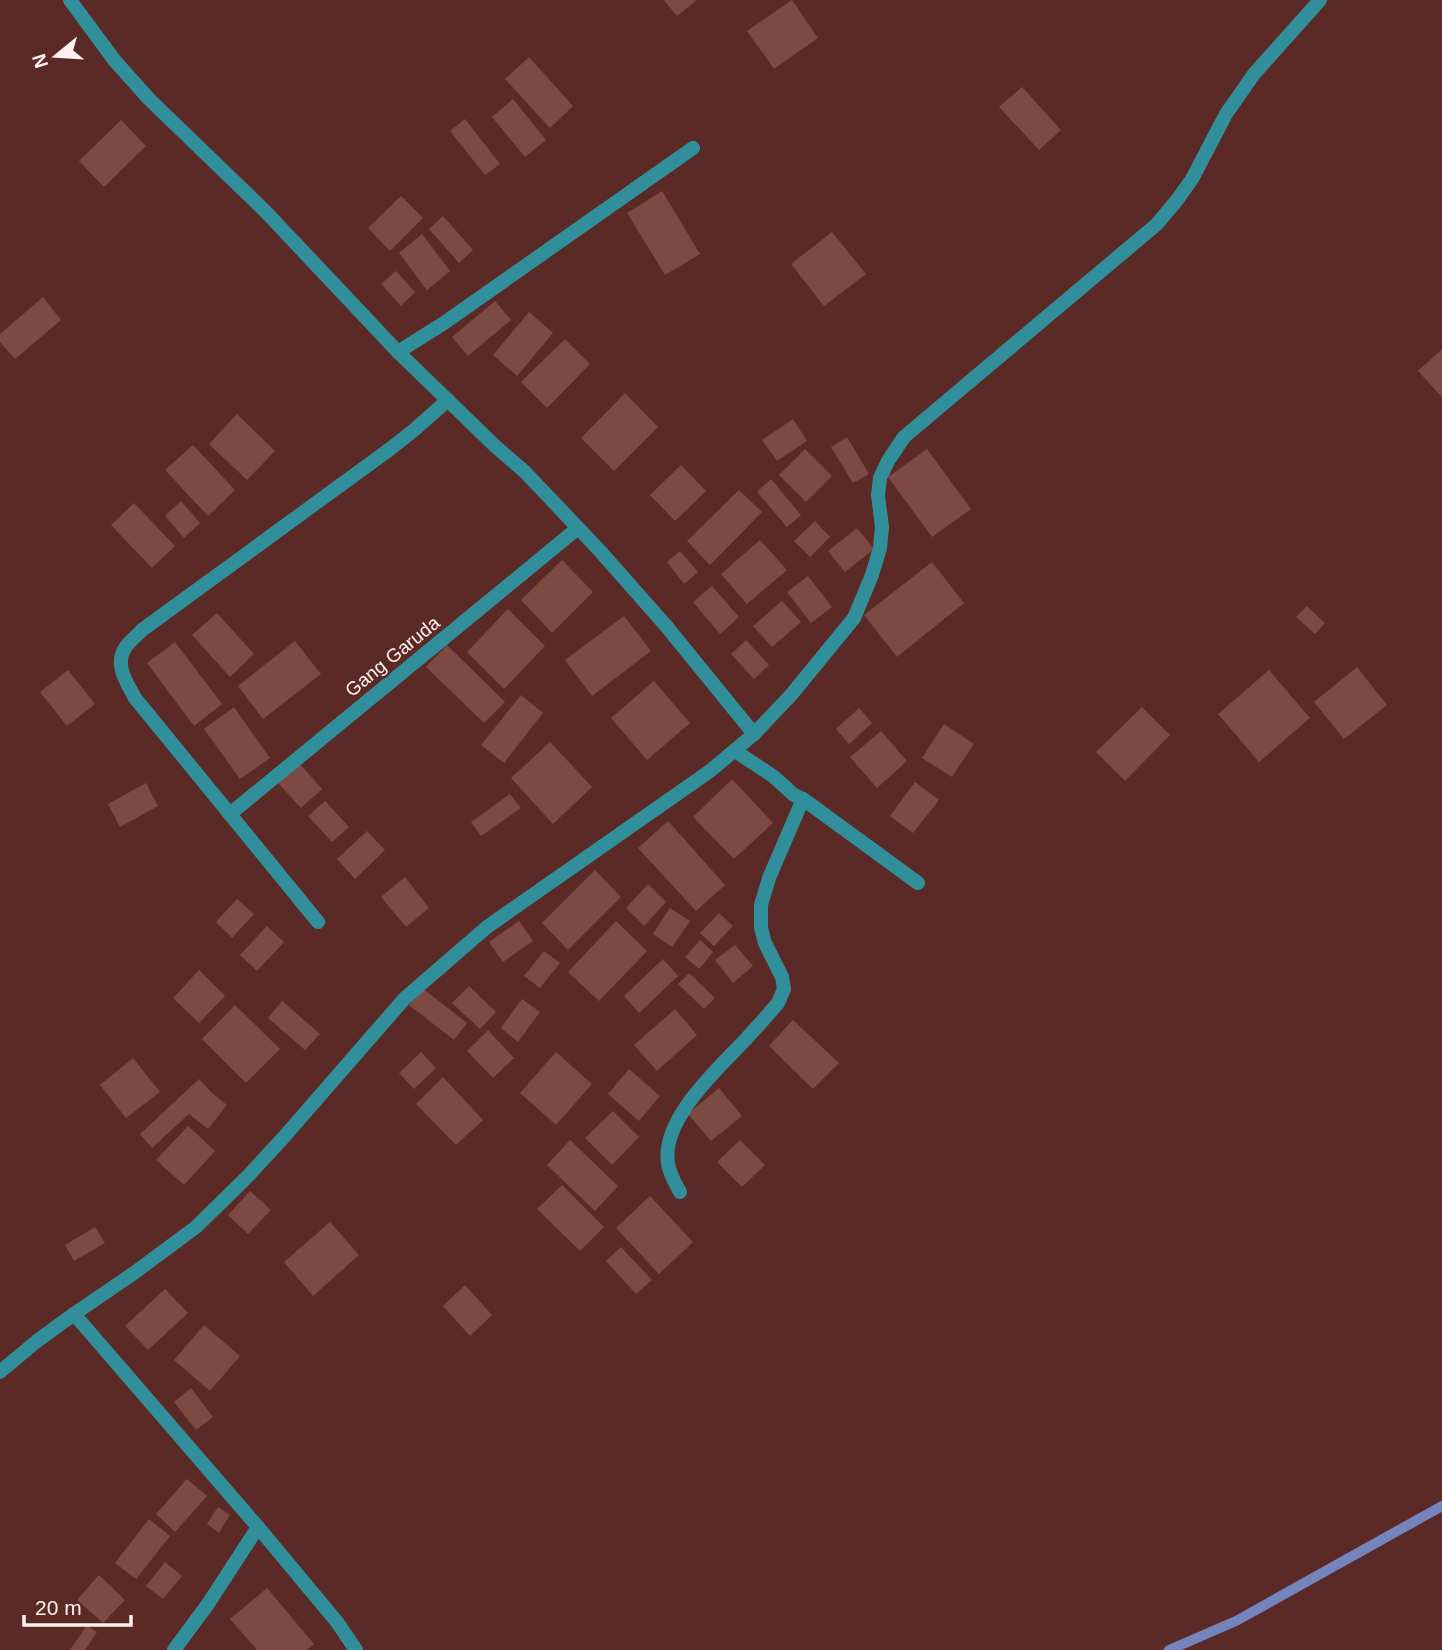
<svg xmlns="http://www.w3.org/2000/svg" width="1442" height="1650" viewBox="0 0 1442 1650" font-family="Helvetica,sans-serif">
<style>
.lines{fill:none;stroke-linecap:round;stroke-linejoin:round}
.stream{stroke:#7485bd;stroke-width:10}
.building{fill:#7d4943}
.street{stroke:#318f9b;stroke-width:14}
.labels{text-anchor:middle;stroke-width:5;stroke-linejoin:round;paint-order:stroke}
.street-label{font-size:19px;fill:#fdf0ee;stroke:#5b2a26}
</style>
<rect width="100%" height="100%" fill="#5b2a26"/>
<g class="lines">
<polyline class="stream" points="1169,1650 1236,1621 1442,1506"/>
</g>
<g class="building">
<polygon points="664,0 697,0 677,16"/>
<polygon points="792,0 818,38 774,69 747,31"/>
<polygon points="529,57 573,106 550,128 505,79"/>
<polygon points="1022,87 1061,130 1039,150 999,107"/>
<polygon points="513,99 546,140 525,157 492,117"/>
<polygon points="465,119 500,164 485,175 450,131"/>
<polygon points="121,120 146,146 104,187 79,161"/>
<polygon points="662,191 700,254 665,275 627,213"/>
<polygon points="401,196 423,218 390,251 368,228"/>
<polygon points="443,216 473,250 459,263 429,229"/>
<polygon points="832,232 866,274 824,306 791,264"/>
<polygon points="422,234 450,271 427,290 399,253"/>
<polygon points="396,271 415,292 401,306 381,284"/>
<polygon points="43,297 61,320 15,359 0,342 0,334"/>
<polygon points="495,301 511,320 468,356 452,337"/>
<polygon points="529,312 553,333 517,376 493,355"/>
<polygon points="565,339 590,364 547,408 521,382"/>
<polygon points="1442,349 1442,397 1418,371"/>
<polygon points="625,393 658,427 614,471 581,438"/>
<polygon points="237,414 275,451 247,480 209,444"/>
<polygon points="793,419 807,441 777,461 762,440"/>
<polygon points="847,437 869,474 853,483 831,447"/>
<polygon points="193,445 235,490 208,516 165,470"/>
<polygon points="805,449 832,476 806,502 779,475"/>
<polygon points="927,449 971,509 932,537 888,477"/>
<polygon points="681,465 706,491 675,521 650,495"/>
<polygon points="771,479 801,515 787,527 757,492"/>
<polygon points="739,490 762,512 710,565 687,541"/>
<polygon points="181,501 200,523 184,538 165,516"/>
<polygon points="134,503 175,546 152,568 111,525"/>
<polygon points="815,521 830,537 810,557 794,541"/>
<polygon points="857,528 874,549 845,572 828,551"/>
<polygon points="760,540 787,570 747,604 721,574"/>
<polygon points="680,551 698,572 684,584 667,562"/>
<polygon points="562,560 593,592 552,633 521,600"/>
<polygon points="932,562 964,603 897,657 864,615"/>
<polygon points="808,576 832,607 811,623 787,592"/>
<polygon points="712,586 739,617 720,634 693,602"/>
<polygon points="782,601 801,622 772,647 753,626"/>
<polygon points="1307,606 1325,623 1315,634 1296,617"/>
<polygon points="508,609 545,646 504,689 467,652"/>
<polygon points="217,613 254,654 230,677 192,635"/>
<polygon points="624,616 651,651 592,696 565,660"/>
<polygon points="746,640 769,665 754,679 731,654"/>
<polygon points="295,641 321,674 263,719 238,686"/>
<polygon points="175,642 222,704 194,726 147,663"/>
<polygon points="447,645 505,702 484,723 426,667"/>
<polygon points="1357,667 1387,705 1344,739 1314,702"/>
<polygon points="68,670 95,704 67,726 40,692"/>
<polygon points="1269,670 1310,718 1259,762 1218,714"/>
<polygon points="654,681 690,723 647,760 611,718"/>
<polygon points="521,695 543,713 504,763 481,745"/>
<polygon points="234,707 270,758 240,779 204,729"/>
<polygon points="1142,707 1170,735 1125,781 1096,752"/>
<polygon points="859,708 872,723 849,744 836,729"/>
<polygon points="944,724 974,744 952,777 922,758"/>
<polygon points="881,731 907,761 877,788 850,757"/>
<polygon points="550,742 592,787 553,824 511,778"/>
<polygon points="299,763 322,789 301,808 278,783"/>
<polygon points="732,779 773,823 734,859 693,817"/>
<polygon points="915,782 939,800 913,833 890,816"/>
<polygon points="146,783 158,806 120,827 108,804"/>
<polygon points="510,794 521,808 481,836 471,822"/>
<polygon points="325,801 349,827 332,842 308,816"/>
<polygon points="668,821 725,885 696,911 638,848"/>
<polygon points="367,831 385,850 355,879 337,859"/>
<polygon points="595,870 621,897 568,950 542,923"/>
<polygon points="405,877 429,908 406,927 381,897"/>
<polygon points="648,884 666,902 644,926 626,908"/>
<polygon points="237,899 254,914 232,938 216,922"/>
<polygon points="670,908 690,921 672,947 653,934"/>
<polygon points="719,913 733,926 714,946 700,933"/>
<polygon points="519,921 533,941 503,962 489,942"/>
<polygon points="616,921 647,951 599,1001 568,972"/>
<polygon points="267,926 284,942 257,971 240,955"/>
<polygon points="700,940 713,952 699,969 685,957"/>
<polygon points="735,945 753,966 733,983 715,960"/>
<polygon points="544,951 560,963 540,988 524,976"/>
<polygon points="663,959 678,976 639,1013 624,996"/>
<polygon points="199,970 225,996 199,1023 173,998"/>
<polygon points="689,973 715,998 704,1009 678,984"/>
<polygon points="469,986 496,1012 480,1029 452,1003"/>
<polygon points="422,988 467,1023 454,1040 409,1005"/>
<polygon points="522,999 540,1012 518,1042 501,1028"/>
<polygon points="282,1001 320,1034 305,1050 268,1018"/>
<polygon points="235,1005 280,1049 246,1083 202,1039"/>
<polygon points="675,1009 697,1035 657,1071 634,1045"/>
<polygon points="793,1020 839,1063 813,1089 769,1046"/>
<polygon points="488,1030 514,1058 493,1078 467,1051"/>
<polygon points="421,1052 436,1068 414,1089 399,1073"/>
<polygon points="556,1052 592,1084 556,1125 520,1093"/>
<polygon points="133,1058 160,1092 126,1118 100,1085"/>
<polygon points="629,1069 660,1096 639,1121 608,1094"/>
<polygon points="443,1077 483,1120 456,1145 416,1104"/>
<polygon points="199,1079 212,1093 227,1105 208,1129 189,1114 152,1148 140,1134"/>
<polygon points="719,1088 742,1116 711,1141 688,1114"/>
<polygon points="613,1111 639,1137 612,1165 585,1138"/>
<polygon points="188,1126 215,1151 184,1185 156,1160"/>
<polygon points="570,1140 618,1186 595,1211 547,1165"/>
<polygon points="740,1140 765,1165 742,1187 717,1162"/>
<polygon points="562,1185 604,1227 580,1251 537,1209"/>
<polygon points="250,1191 271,1210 248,1234 228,1215"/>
<polygon points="650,1196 693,1242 659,1274 616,1228"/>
<polygon points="330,1222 359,1255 313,1296 284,1262"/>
<polygon points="95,1227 105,1243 74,1261 65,1245"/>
<polygon points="621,1247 652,1280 636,1294 606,1261"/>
<polygon points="465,1285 492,1315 470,1336 443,1306"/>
<polygon points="165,1289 188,1313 148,1350 125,1326"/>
<polygon points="204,1325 240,1356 210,1391 174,1360"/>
<polygon points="191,1388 213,1417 196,1430 174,1402"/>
<polygon points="187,1479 207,1496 175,1532 156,1514"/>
<polygon points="218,1507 230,1515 219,1533 207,1524"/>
<polygon points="149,1519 170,1536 136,1579 115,1563"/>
<polygon points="165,1562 182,1576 163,1599 146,1586"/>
<polygon points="99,1575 125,1600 103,1623 77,1600"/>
<polygon points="267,1588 314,1644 307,1650 257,1650 230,1619"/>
<polygon points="87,1625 97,1632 85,1650 70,1650"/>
</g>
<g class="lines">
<g class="street">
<polyline points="70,0 115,61 149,99 265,211 398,352 495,446 525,472 600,551 667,627 754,734"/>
<polyline points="398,352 444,323 693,148"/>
<polyline points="803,799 918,883"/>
<polyline points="230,814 578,528"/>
<path d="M 318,922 L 135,698 C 127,683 114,665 125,648 C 129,641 137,636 142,630 L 390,449 L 414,430 L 448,400"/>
<path d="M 680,1192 C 675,1183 669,1173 668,1163 C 661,1119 719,1068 746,1039 C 757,1027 768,1015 778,1003 L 784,989 L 782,977 L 765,943 L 761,928 L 761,905 L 769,878 L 803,799 L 794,795 L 773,776 L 735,751"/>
<polyline points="74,1314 258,1527 337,1622 356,1650"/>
<polyline points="0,1372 37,1341 74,1314 134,1273 196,1227 248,1176 283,1138 405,998 487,927 710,771 754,734 791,695 854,618 872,575 880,548 882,527 878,495 880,478 888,461 904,437 1157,224 1177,200 1192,179 1226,114 1254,74 1320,0"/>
<polyline points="174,1650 208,1604 258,1527"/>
</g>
</g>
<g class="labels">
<g class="street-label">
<text transform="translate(392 656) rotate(-39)" y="7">Gang Garuda</text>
</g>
</g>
<g transform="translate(56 56) rotate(252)" stroke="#5b2a26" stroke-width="5" paint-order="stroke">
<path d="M0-5L12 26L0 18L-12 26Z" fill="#fdf0ee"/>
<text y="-10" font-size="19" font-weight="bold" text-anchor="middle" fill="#fdf0ee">N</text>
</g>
<path d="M24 1615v10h107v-10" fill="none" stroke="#fdf0ee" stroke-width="3.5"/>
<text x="35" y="1615" font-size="21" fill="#fdf0ee" stroke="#5b2a26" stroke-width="5" paint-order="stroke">20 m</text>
</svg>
